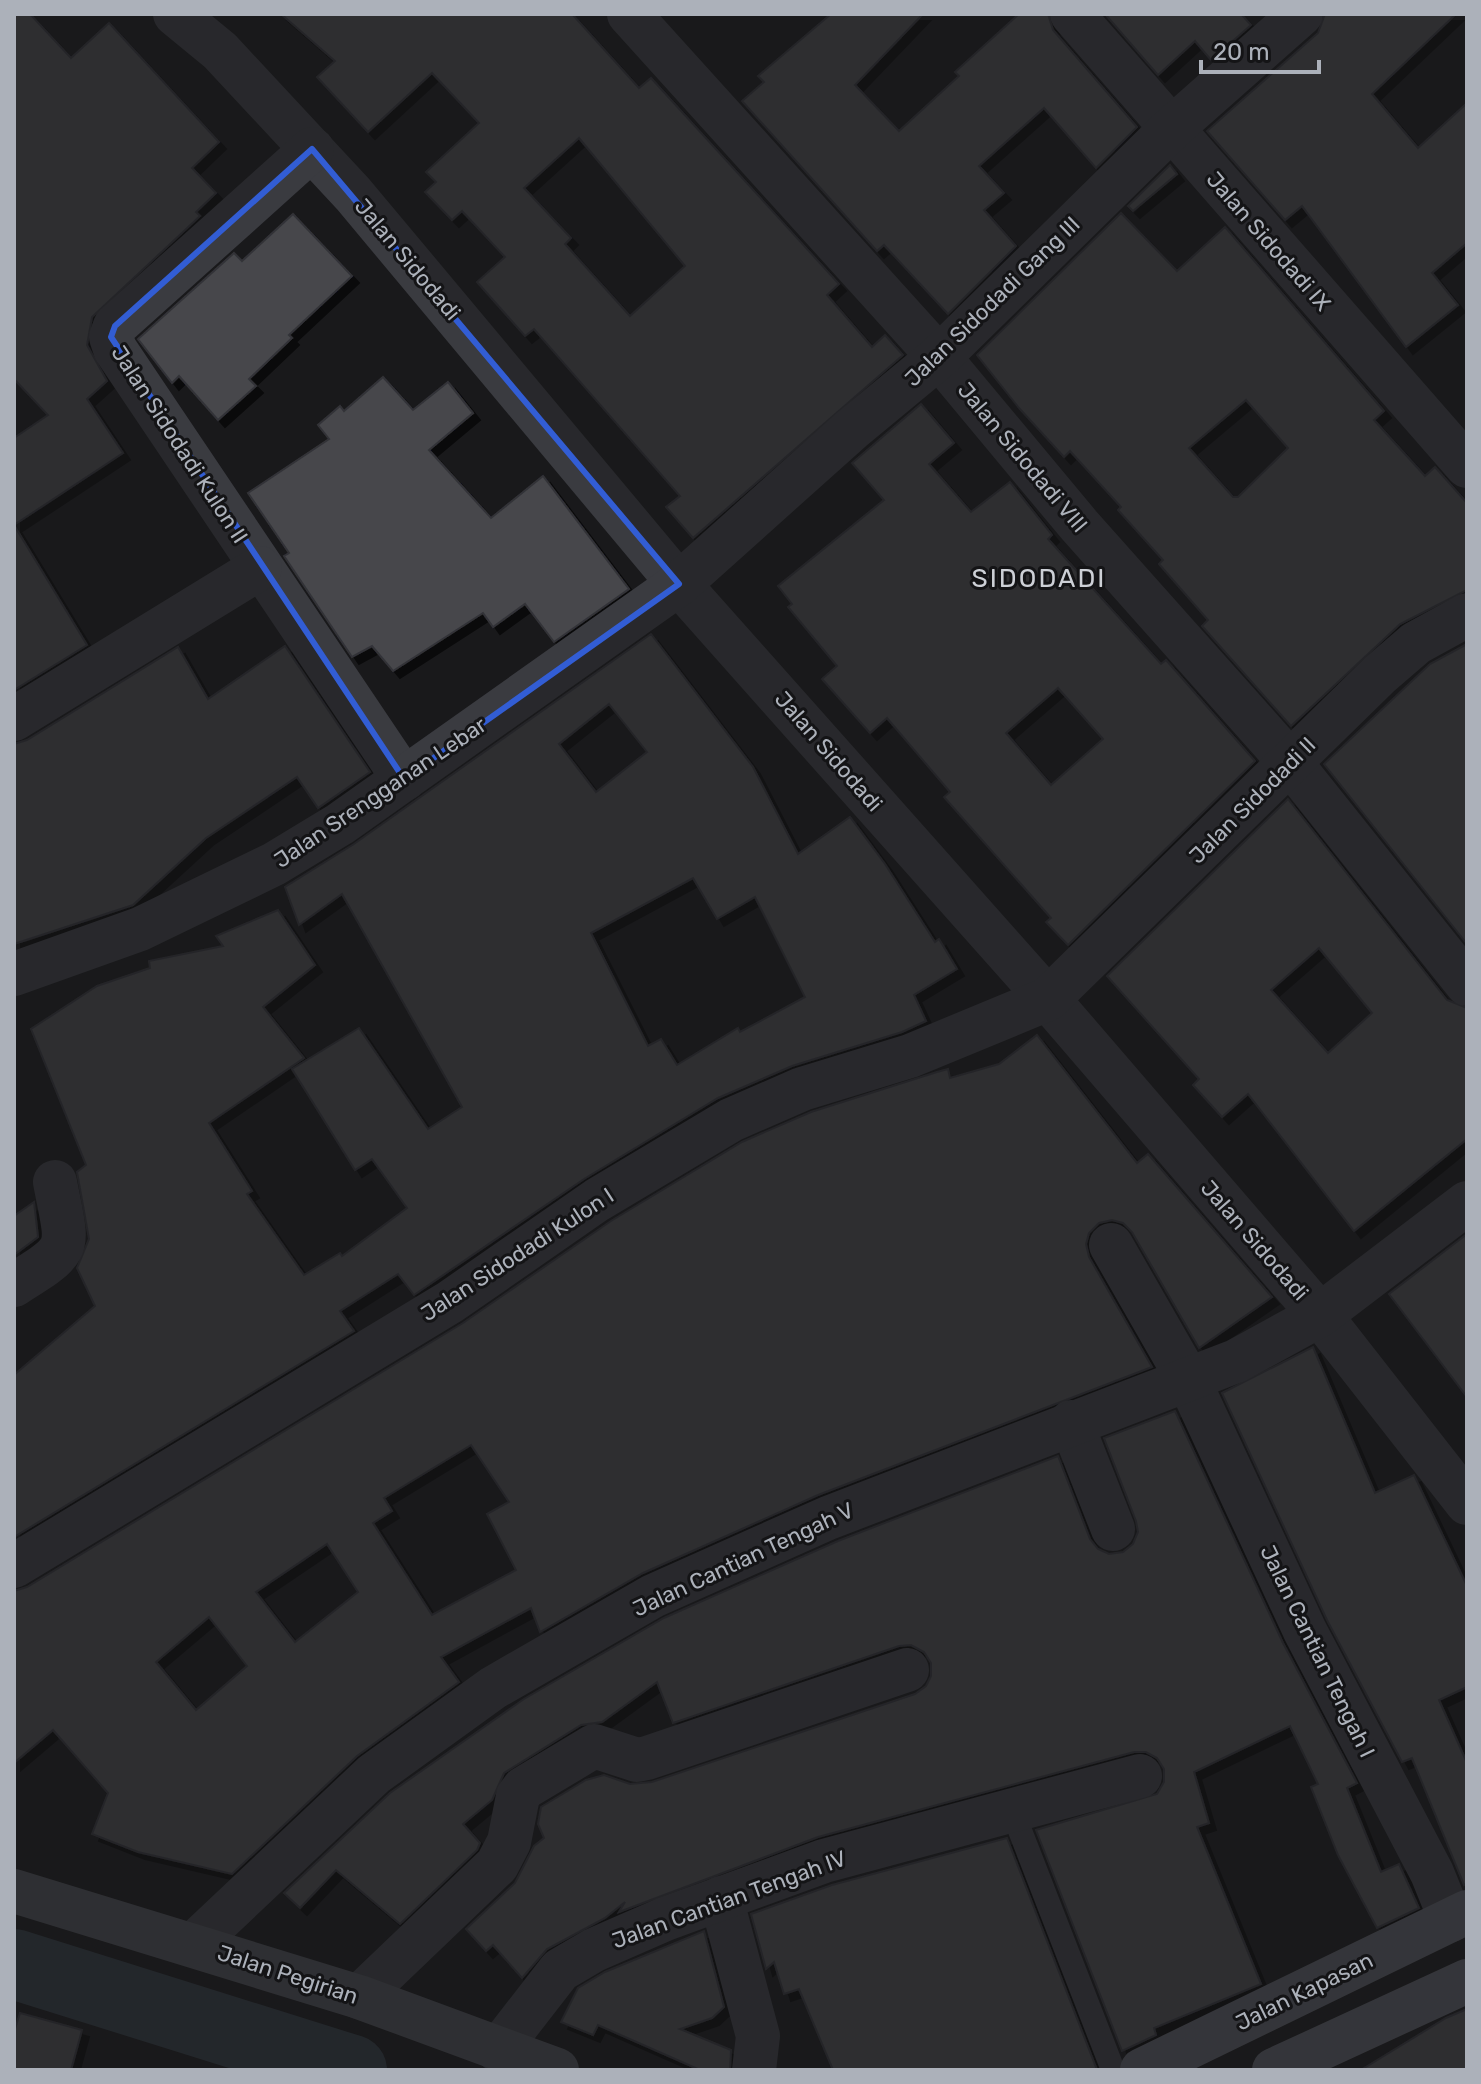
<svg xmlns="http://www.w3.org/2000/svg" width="1481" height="2084" viewBox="0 0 1481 2084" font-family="Rubik,sans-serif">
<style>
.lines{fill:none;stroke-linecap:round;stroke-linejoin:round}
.river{stroke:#30383f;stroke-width:70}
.building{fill:#46474b;stroke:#333337;stroke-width:2;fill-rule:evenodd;filter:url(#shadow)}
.service{stroke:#3a3b40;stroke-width:24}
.minor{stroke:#3a3b40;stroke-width:44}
.secondary{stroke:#484a50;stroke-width:44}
.primary{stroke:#56585f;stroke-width:44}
.marked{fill:none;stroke:#325dd4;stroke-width:6;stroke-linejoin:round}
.labels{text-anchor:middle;stroke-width:6;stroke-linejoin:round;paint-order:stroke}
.street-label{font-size:22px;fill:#acb1ba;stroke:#141416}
.quarter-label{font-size:26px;letter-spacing:2px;fill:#cdd0d6;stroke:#141416}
</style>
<defs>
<filter id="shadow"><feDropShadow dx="7" dy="7" stdDeviation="0" flood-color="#0009"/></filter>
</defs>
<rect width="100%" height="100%" fill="#19191b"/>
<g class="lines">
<polyline class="river" points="14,1964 352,2070"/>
</g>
<g class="building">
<polygon points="14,14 30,14 71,58 109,23 219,142 192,168 216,193 196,212 200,216 92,317 87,345 107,381 87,399 123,453 14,525 87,645 14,690 14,438 48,415 14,379"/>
<path d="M 281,14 L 572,14 L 639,88 L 651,78 L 839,284 L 827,295 L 872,347 L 885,335 L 903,355 L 693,538 L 666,507 L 680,496 L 534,329 L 525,336 L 477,282 L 505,257 L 462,211 L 452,220 L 425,192 L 436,182 L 426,172 L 479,123 L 432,73 L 368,132 L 317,77 L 335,61 ZM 579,138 L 685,266 L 630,316 L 565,244 L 571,238 L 524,188 Z"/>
<polygon points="831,14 923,14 855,85 899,131 959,76 955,72 1019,14 1048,14 1053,30 1137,127 1096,168 1044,108 979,166 1004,193 984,210 1016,246 948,314 884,245 877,251 742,101 764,82 758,76"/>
<polygon points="1105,14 1241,14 1251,25 1211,60 1195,41 1158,75"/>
<polygon points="1325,14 1456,14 1372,94 1418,148 1467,103 1467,243 1432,273 1458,305 1406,347 1302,206 1285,220 1207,131 1318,33"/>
<polygon points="1170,165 1177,174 1133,211 1128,206"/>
<path d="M 1121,213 L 1177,271 L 1225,227 L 1384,411 L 1374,420 L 1425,476 L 1435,467 L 1467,503 L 1467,590 L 1400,624 L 1291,726 L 1202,626 L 1208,620 L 1159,564 L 1163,560 L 1118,510 L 1121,507 L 1070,451 L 1064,457 L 1019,408 L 977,355 ZM 1246,400 L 1288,448 L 1238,497 L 1233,497 L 1189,448 Z"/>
<polygon points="293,214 352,276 289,335 292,338 249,379 256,386 218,420 179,376 172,383 138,339 234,253 242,261"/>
<polygon points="383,377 413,410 448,382 473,413 429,450 491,518 543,476 629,589 554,642 525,604 493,627 483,613 393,671 372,646 352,657 284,556 289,553 248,493 329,439 318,425 340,406 344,411"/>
<path d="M 921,404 L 954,443 L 929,464 L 971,512 L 1010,482 L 1052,535 L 1048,539 L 1161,664 L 1166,660 L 1255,761 L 1068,945 L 1046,922 L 1051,918 L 944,797 L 950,792 L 887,718 L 870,733 L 822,679 L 837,666 L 788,607 L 792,604 L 778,586 L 884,500 L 852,463 ZM 1058,688 L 1103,739 L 1051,785 L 1006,733 Z"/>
<path d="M 651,634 L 753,767 L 798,854 L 850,817 L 885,864 L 935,942 L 939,939 L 957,969 L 914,995 L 926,1021 L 902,1032 L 792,1066 L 718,1098 L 584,1179 L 414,1295 L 398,1274 L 340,1311 L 354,1331 L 14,1537 L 14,1375 L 95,1306 L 77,1268 L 89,1239 L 77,1172 L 86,1165 L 31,1029 L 97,986 L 150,968 L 149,961 L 223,946 L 216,936 L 278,910 L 315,965 L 263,1007 L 304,1058 L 209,1123 L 252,1191 L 247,1194 L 304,1275 L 340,1253 L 342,1256 L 407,1208 L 372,1159 L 355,1170 L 292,1069 L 359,1028 L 428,1129 L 462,1107 L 342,894 L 299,925 L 285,887 L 354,844 ZM 609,704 L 647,752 L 596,792 L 559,744 ZM 693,878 L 717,919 L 755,897 L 805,997 L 740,1032 L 738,1028 L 677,1065 L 661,1039 L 648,1046 L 591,933 Z"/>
<polygon points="1467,644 1467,944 1324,764 1430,664"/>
<polygon points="285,646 370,772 318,808 297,777 206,838 133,905 14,944 14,744 27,740 178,647 208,699"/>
<path d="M 1288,799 L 1447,1000 L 1467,1008 L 1467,1139 L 1354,1231 L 1248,1094 L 1222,1117 L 1193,1085 L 1199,1079 L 1107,976 ZM 1319,948 L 1372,1013 L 1328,1053 L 1271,990 Z"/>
<path d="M 1037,1035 L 1137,1163 L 1148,1154 L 1272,1297 L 1199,1348 L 1132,1232 L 1123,1223 L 1112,1220 L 1099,1223 L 1089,1233 L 1086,1244 L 1089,1257 L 1152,1367 L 818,1495 L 643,1573 L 540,1632 L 531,1608 L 441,1657 L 459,1682 L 357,1756 L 232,1874 L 138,1852 L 92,1834 L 108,1793 L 53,1730 L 14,1763 L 14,1591 L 27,1587 L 463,1323 L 611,1221 L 742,1142 L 811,1112 L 937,1072 L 948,1069 L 950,1078 L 999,1064 ZM 471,1445 L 509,1502 L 487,1514 L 516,1570 L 432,1615 L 373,1523 L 392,1511 L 384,1498 ZM 327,1544 L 358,1592 L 295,1642 L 256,1592 ZM 209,1617 L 247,1666 L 196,1710 L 156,1662 Z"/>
<polygon points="34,1202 38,1237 14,1255 14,1216"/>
<polygon points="1467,1234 1467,1397 1389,1294"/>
<polygon points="1313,1347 1375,1493 1414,1475 1467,1586 1467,1687 1439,1700 1467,1763 1467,1883 1464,1885 1412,1758 1402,1762 1327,1620 1222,1393"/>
<polygon points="1175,1411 1283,1643 1357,1783 1347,1788 1381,1872 1399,1864 1419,1908 1377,1928 1338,1855 1311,1787 1318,1784 1290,1726 1194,1772 1209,1823 1197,1827 1261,1984 1154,2028 1156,2035 1122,2051 1036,1830 1157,1794 1164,1782 1164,1769 1157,1758 1146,1752 1134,1752 818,1837 619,1912 625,1902 605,1918 547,1949 522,1978 493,1945 486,1951 466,1929 515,1883 534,1846 544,1838 538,1824 541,1807 586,1780 604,1775 630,1784 652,1782 915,1694 926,1686 931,1676 931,1663 924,1652 911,1645 899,1646 673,1723 657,1682 602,1722 581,1725 504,1773 492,1800 463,1824 480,1843 477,1850 400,1924 336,1870 300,1908 284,1893 390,1793 524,1699 664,1618 838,1541 1058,1456 1090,1539 1098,1549 1109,1554 1123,1552 1133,1544 1138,1532 1136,1521 1104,1438"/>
<polygon points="1007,1838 1097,2070 833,2070 799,1989 784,1994 774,1962 766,1969 751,1914 832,1885"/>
<polygon points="704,1931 724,2007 712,2018 680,2029 731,2050 730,2070 700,2070 598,2025 593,2035 561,2022 578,1988 605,1972"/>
<polygon points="1467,2009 1467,2070 1361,2070 1446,2018"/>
<polygon points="20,2013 82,2030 71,2070 14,2070 14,2032"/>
</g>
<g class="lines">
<polyline class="service" points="1012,1810 1113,2070"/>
<g class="minor">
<polyline points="175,14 220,51 353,194 679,584 1048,999 1320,1315 1467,1503"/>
<polyline points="629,14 939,357 1079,525 1289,761 1467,984"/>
<polyline points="1072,14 1467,466"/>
<polyline points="312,149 115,326 111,337 115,349 404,779"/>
<polyline points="14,719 260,568"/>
<polyline points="14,974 140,929 274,864 340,824 679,584 852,429 939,357 1171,129 1301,14"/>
<polyline points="1111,1245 1189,1381 1305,1631 1432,1873 1451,1920"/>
<path d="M 14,1285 C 75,1247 68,1251 55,1182"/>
<polyline points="1071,1422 1113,1529"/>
<polyline points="14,1566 450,1302 597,1200 731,1120 802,1089 910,1056 1048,999 1380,674 1416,643 1467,615"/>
<polyline points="721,1898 758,2036 754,2070"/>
<polyline points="194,1944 374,1774 493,1688 653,1596 828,1518 1236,1361 1320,1315 1467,1203"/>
<polyline points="359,1997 497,1865 509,1842 518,1796 524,1788 594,1746 637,1760 647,1758 907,1670"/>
<polyline points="498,2050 560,1970 594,1950 665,1919 824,1861 1140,1776"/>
</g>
<polyline class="secondary" points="14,1891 359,1997 557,2070"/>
<g class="primary">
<polyline points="1142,2070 1467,1912"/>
<polyline points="1274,2070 1467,1981"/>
</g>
</g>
<path d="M0 0H1481V2084H0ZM 312,149 L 679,584 L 404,779 L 111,337 L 115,326 Z" fill="#19191b" fill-opacity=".55" fill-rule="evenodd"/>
<path class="marked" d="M 312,149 L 679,584 L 404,779 L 111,337 L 115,326 Z"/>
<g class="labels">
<g class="street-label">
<text transform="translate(1269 241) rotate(49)" y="8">Jalan Sidodadi IX</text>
<text transform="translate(408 259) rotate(50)" y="8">Jalan Sidodadi</text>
<text transform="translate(992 301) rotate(-44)" y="8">Jalan Sidodadi Gang III</text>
<text transform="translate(180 444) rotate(57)" y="8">Jalan Sidodadi Kulon II</text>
<text transform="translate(1023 457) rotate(50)" y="8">Jalan Sidodadi VIII</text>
<text transform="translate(829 751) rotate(49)" y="8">Jalan Sidodadi</text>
<text transform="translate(380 792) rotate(-34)" y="8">Jalan Srengganan Lebar</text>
<text transform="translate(1252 800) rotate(-45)" y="8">Jalan Sidodadi II</text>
<text transform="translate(1255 1240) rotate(49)" y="8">Jalan Sidodadi</text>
<text transform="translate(517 1254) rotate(-33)" y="8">Jalan Sidodadi Kulon I</text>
<text transform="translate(743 1559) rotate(-25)" y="8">Jalan Cantian Tengah V</text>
<text transform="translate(1318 1651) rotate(64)" y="8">Jalan Cantian Tengah I</text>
<text transform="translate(729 1899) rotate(-20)" y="8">Jalan Cantian Tengah IV</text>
<text transform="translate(288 1974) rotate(18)" y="8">Jalan Pegirian</text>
<text transform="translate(1304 1991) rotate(-26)" y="8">Jalan Kapasan</text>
</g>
<g class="quarter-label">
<text x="1039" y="587">SIDODADI</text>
</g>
</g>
<rect width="1481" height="2084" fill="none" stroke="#acb1ba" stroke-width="32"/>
<path d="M1201 60v12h118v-12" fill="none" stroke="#acb1ba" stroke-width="4"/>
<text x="1213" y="60" font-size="24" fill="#acb1ba" stroke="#141416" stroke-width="6" paint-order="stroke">20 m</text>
</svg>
